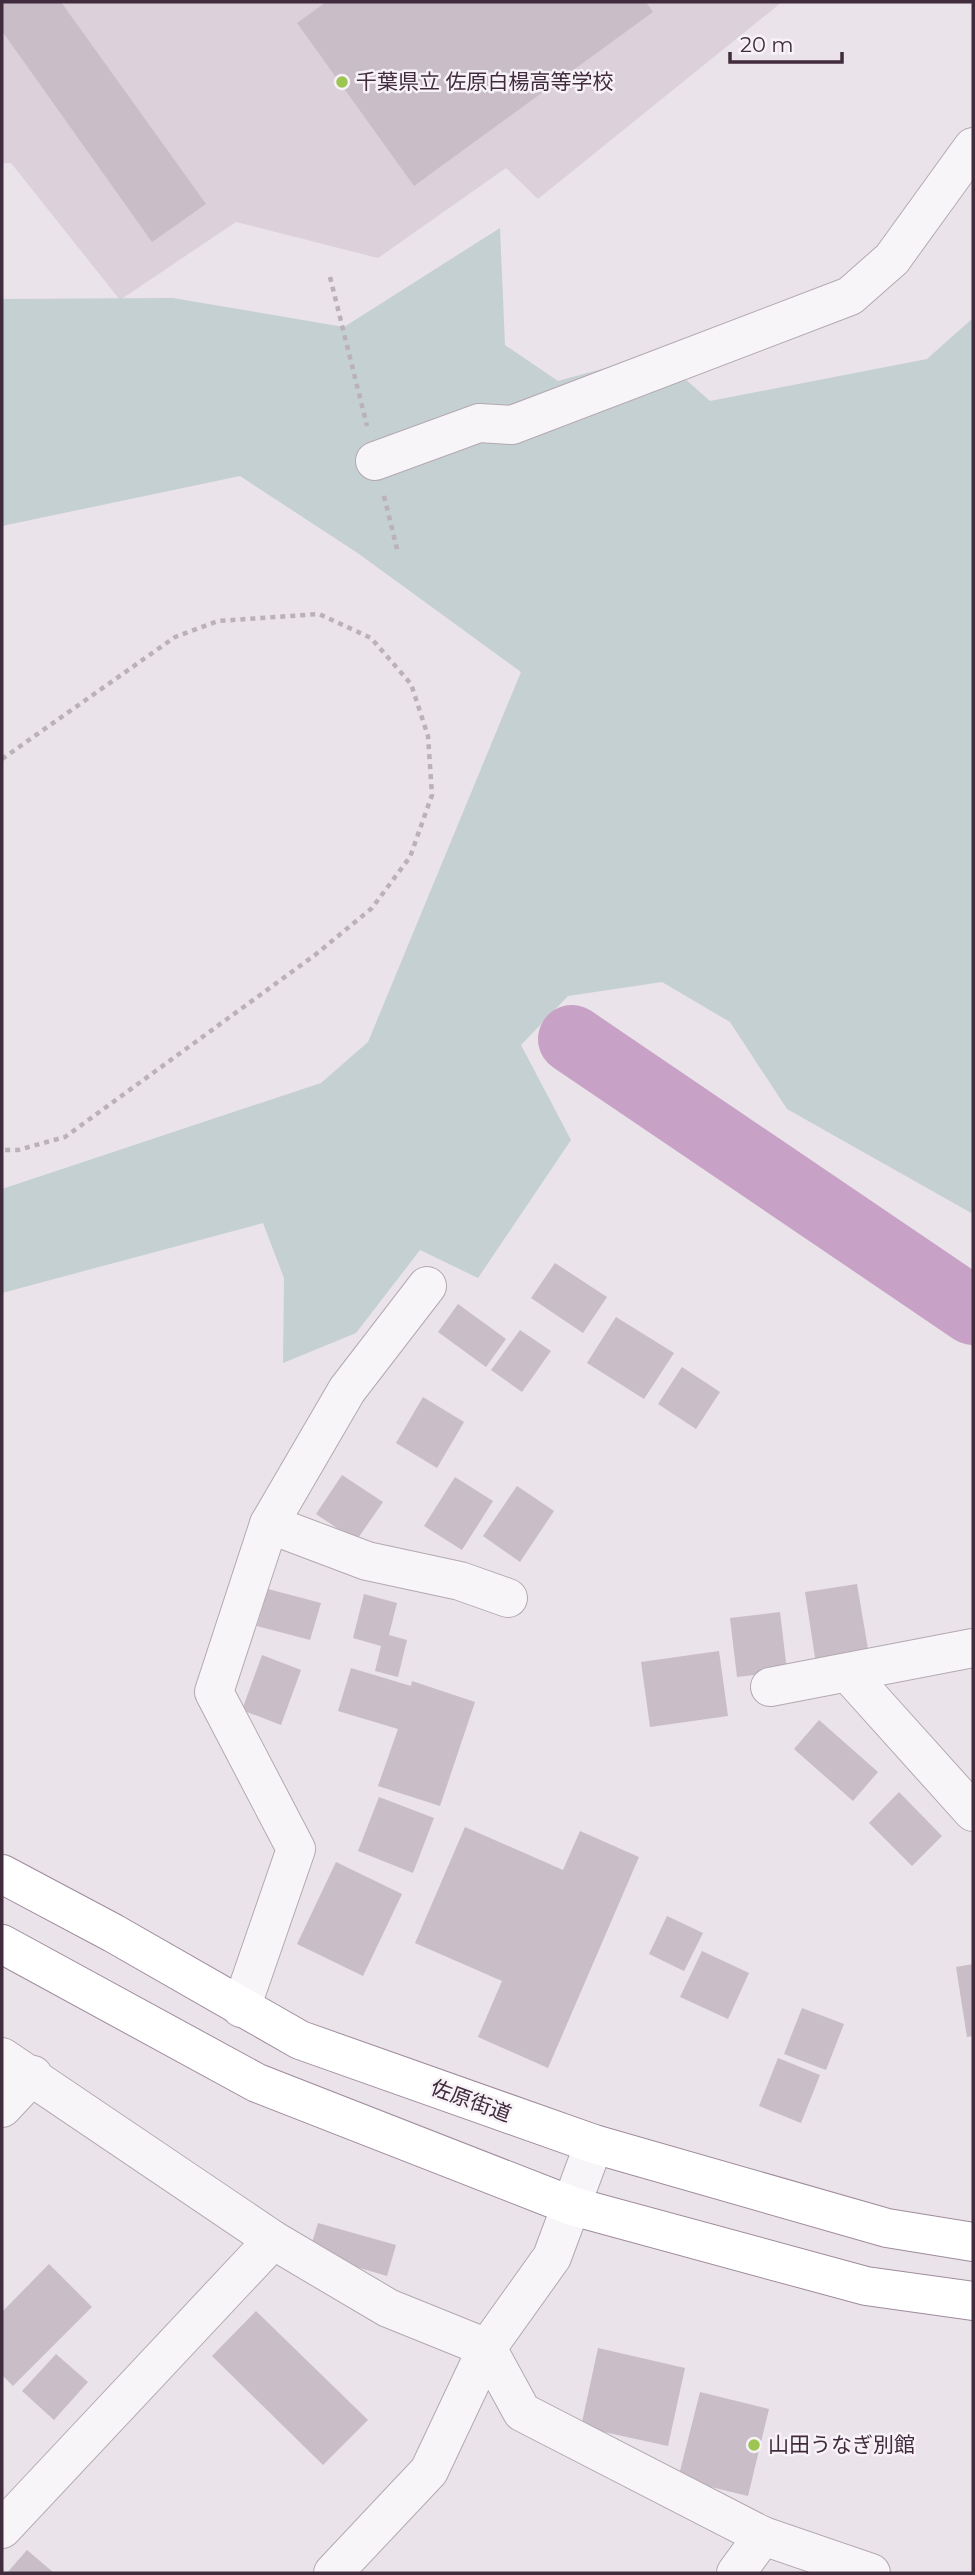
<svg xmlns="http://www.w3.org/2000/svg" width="975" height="2575" viewBox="0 0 975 2575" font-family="Montserrat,'Noto Sans JP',sans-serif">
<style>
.built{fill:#dcd1da}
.green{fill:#c5d0d3}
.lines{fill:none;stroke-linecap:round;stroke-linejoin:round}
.river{stroke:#c7a1c6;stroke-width:68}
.building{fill:#c9bdc8}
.minor-casing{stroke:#b4a8b2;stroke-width:40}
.tertiary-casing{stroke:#b4a8b2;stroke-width:40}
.trunk-casing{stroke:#9f8b9d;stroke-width:40}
.path{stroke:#bab1b9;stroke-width:4.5;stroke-dasharray:5 5;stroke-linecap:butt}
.minor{stroke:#f8f5f8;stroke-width:38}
.tertiary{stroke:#f8f5f8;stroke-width:38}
.trunk{stroke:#fff;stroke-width:38}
.poi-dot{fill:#9cc552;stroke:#f7f2f7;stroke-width:2.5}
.labels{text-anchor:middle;stroke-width:5;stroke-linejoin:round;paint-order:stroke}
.poi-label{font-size:21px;fill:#412c3e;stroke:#f7f2f7;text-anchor:start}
.street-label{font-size:21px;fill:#412c3e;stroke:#f7f2f7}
</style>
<rect width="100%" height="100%" fill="#eae3e9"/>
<polygon class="built" points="2,2 782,2 538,199 506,168 378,258 236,222 120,300 11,163 2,163"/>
<polygon class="green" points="500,228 505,345 558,381 657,354 710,401 927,359 973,318 973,1214 787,1109 730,1022 662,982 568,996 521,1045 571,1140 478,1278 420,1250 356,1333 283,1363 284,1278 263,1223 2,1293 2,1189 321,1083 368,1042 521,672 359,554 240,476 2,526 2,299 173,298 344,327"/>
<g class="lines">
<polyline class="river" points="572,1039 973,1311"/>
</g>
<g class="building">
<polygon points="2,2 61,2 206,204 152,242 2,31"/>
<polygon points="326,2 646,2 653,12 414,186 297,23"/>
<polygon points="555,1263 607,1297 583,1333 531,1298"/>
<polygon points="458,1304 506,1339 486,1367 438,1332"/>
<polygon points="616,1317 674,1353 644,1399 587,1363"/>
<polygon points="520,1330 551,1351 522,1392 491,1370"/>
<polygon points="682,1367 720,1392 696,1429 658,1404"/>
<polygon points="423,1397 464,1422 437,1468 396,1443"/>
<polygon points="342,1475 383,1502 356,1541 316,1514"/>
<polygon points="455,1477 493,1501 462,1550 424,1526"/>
<polygon points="517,1486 554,1511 520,1562 483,1536"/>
<polygon points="857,1584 869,1655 816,1664 805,1592"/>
<polygon points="268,1589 321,1603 310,1640 257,1626"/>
<polygon points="364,1594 397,1603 389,1635 407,1640 398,1677 375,1671 381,1646 353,1638"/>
<polygon points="780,1612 787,1671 737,1677 730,1618"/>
<polygon points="719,1651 728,1716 650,1727 641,1662"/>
<polygon points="262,1655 301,1670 281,1725 242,1710"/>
<polygon points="351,1668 411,1686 412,1681 475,1702 440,1806 378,1786 398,1729 338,1711"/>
<polygon points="819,1720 878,1772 853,1801 794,1749"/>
<polygon points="899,1792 942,1836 912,1866 869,1823"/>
<polygon points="379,1797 434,1818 413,1873 358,1851"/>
<polygon points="465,1827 563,1870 580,1831 639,1857 548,2068 478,2037 502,1981 415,1943"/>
<polygon points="336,1862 402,1894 363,1976 297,1944"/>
<polygon points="667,1916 703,1933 684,1971 649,1954"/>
<polygon points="702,1951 749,1973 728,2019 680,1997"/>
<polygon points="973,1964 973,2036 967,2037 956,1967"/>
<polygon points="802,2008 844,2024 826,2070 784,2054"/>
<polygon points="778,2058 820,2075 801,2123 759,2106"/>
<polygon points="318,2223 396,2245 387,2276 309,2253"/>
<polygon points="49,2264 92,2307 13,2386 2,2375 2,2312"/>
<polygon points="256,2311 368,2420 323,2465 212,2356"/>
<polygon points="598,2348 685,2368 668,2446 581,2427"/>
<polygon points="56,2354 88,2382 54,2420 22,2391"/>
<polygon points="700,2392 769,2409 748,2496 678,2479"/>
<polygon points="27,2550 54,2573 7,2573"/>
</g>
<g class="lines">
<g class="minor-casing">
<g id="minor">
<polyline points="375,461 479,423 512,425 850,296 892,259 973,147"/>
<polyline points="269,1524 367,1561 460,1581 508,1598"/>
<polyline points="848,1673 973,1812"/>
<polyline points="770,1687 973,1648"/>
<polyline points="241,2008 296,1849 214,1692 269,1524 347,1390 427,1286"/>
<polyline points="2,2529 273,2240"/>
<polyline points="333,2573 429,2471 487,2348 552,2257 594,2144"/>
<polyline points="736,2573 763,2536"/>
</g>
</g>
<g class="tertiary-casing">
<g id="tertiary">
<polyline points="2,2057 273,2240 388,2308 487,2348 522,2412 763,2536 871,2573"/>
<polyline points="2,2108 33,2075"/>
</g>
</g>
<g class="trunk-casing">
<g id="trunk">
<polyline points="2,1874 113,1933 300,2040 594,2144 887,2228 973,2242"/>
<polyline points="2,1944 257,2083 572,2206 866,2286 973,2301"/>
</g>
</g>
<g class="path">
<polyline points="330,277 367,426"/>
<polyline points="384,496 397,549"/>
<polyline points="2,759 175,637 218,621 319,614 371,638 411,684 428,736 432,795 410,857 372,908 315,955 65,1137 18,1150 2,1150"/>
</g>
<use href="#minor" class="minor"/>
<use href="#tertiary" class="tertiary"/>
<use href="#trunk" class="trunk"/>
</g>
<g class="poi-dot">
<circle cx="342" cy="82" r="7"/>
<circle cx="754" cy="2445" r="7"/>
</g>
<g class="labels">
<g class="poi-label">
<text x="356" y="89">千葉県立 佐原白楊高等学校</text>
<text x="768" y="2452">山田うなぎ別館</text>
</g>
<g class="street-label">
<text transform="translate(471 2101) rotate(20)" y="7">佐原街道</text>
</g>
</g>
<rect width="975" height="2575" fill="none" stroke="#412c3e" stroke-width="7"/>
<path d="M730 52v10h112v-10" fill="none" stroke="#412c3e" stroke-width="3.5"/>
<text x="740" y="52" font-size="21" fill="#412c3e" stroke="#f7f2f7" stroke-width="5" paint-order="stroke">20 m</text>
</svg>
